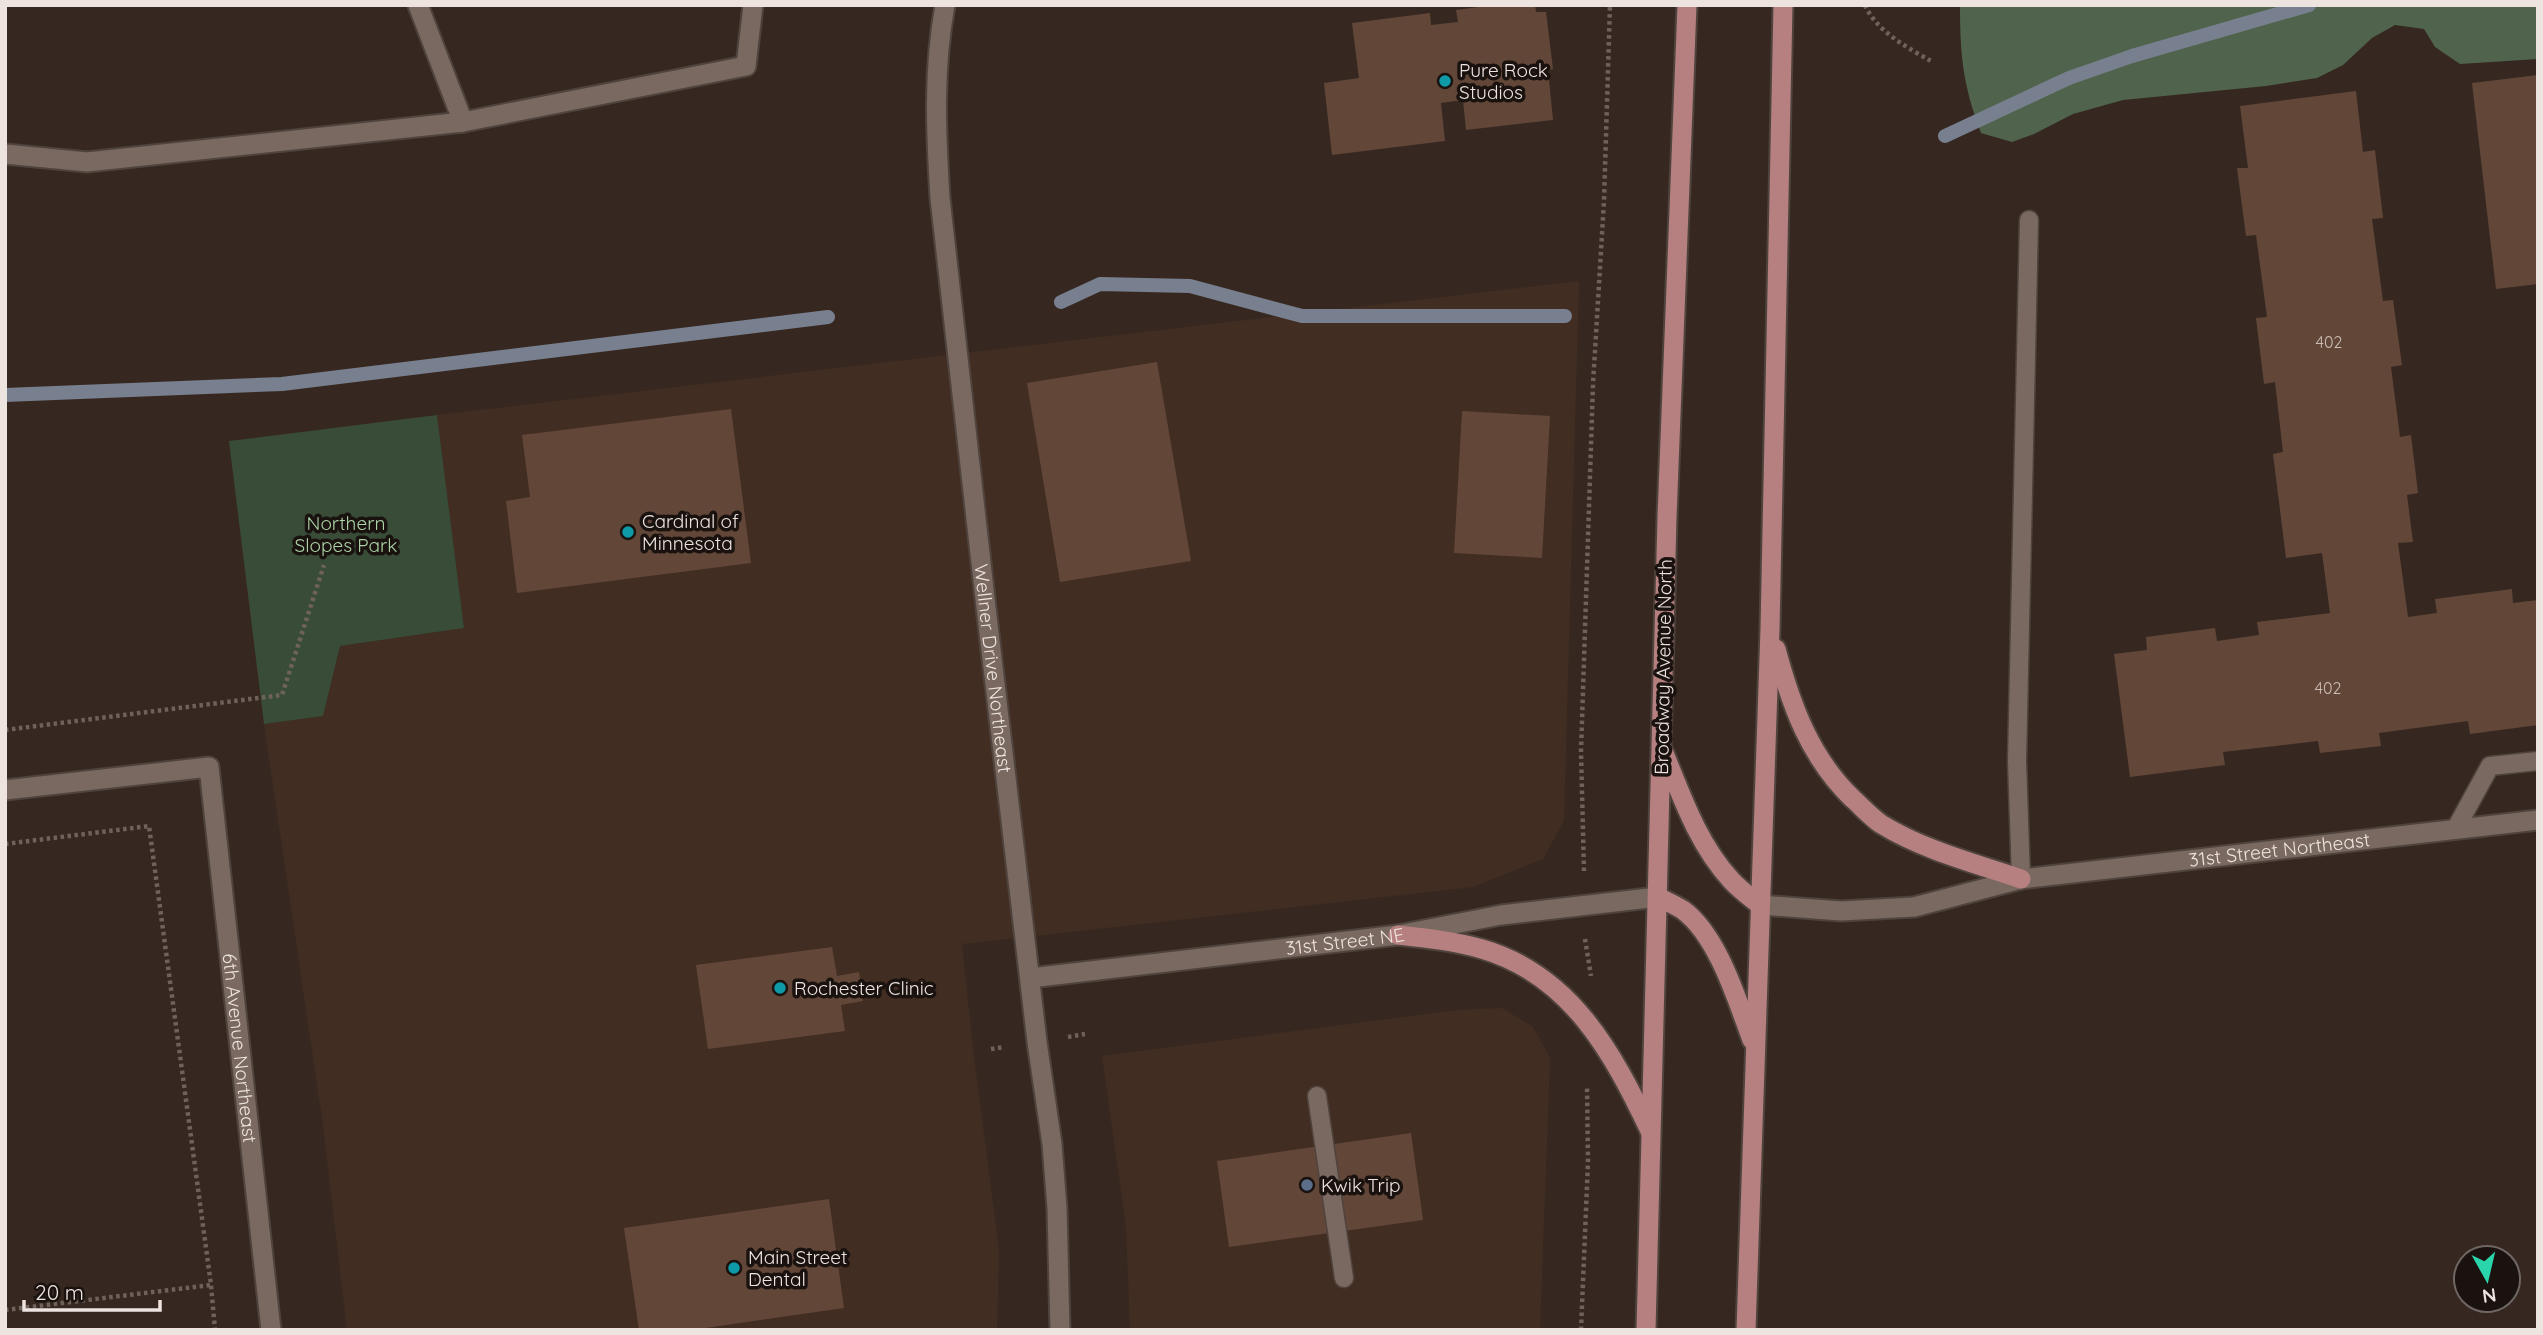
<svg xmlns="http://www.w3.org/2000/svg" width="2543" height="1335" viewBox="0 0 2543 1335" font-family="Quicksand,sans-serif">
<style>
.built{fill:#422d22}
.green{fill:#394c37}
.forest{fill:#50644d}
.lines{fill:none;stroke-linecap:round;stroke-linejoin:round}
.stream{stroke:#78808f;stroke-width:14}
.building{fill:#624739}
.service-casing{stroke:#4f433d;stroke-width:21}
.minor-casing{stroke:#4f433d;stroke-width:23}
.tertiary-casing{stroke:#4f433d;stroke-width:23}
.primary-casing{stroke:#4f433d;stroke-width:23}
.path{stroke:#6e625b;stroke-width:4.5;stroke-dasharray:3.5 3.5;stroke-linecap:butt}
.service{stroke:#7a6960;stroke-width:18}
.minor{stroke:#7a6960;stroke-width:19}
.tertiary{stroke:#7a6960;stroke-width:19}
.primary{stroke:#b5807f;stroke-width:19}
.culture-dot{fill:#0f9aa8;stroke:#19120f;stroke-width:2.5}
.service-dot{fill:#5c6f8a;stroke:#19120f;stroke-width:2.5}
.labels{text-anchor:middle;stroke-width:7;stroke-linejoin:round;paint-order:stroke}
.number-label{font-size:16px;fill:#cbbdb6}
.poi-label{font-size:19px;fill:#eee4df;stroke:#19120f;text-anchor:start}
.park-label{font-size:19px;fill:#abd3a6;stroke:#19120f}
.street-label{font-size:19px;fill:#eee4df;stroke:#19120f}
</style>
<rect width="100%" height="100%" fill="#362820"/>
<g class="built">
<polygon points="1579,281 1564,821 1543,859 1473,887 962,944 972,1041 999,1250 997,1330 347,1330 323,1125 264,724 323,716 340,646 464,628 437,415"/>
<polygon points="1502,1008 1533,1027 1550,1058 1540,1330 1130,1330 1126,1226 1102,1056 1458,1010"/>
</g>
<polygon class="green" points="437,415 464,628 340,646 323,716 264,724 229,441"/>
<path class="forest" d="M 1960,5 L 2538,5 L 2538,59 L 2460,64 L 2435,47 L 2424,29 L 2395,25 L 2372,38 L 2343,65 L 2317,78 L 2266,86 L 2123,100 L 2073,114 L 2034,134 L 2012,142 L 1981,133 C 1963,85 1960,56 1960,5 Z"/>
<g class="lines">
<g class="stream">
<polyline points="1945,136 2069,78 2132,56 2309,5"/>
<polyline points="1061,302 1100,284 1190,286 1302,316 1565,316"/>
<polyline points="5,395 282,384 828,317"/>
</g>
</g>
<g class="building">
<polygon points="1493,5 1535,5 1536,12 1546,12 1553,69 1548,70 1553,120 1466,130 1463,100 1441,103 1445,141 1332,155 1324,83 1359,78 1352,23 1430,13 1431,25 1458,22 1456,10"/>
<polygon points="2538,75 2538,284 2496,289 2472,83"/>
<polygon points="2356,91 2363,152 2375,150 2383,218 2372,219 2383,301 2393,300 2402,365 2391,367 2400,437 2411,435 2418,493 2407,495 2413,542 2398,543 2408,617 2437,613 2435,599 2512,589 2513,603 2538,600 2538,725 2470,734 2468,721 2379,733 2381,746 2320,753 2318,741 2223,752 2225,765 2130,777 2114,654 2147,650 2146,637 2215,628 2217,641 2259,635 2257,622 2330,613 2322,553 2286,558 2273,454 2283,452 2275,382 2264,384 2256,318 2267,317 2256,235 2246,236 2237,168 2248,168 2240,106"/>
<polygon points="1157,362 1191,561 1060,582 1027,383"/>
<polygon points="731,409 751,563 517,593 506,501 530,497 522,435"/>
<polygon points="1462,411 1550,416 1542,558 1454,553"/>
<polygon points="832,947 837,976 859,972 863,1001 841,1005 845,1031 708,1049 696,965"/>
<polygon points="1411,1133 1423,1220 1229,1247 1217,1161"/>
<polygon points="829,1199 844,1308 692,1330 639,1330 624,1228"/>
</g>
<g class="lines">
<g class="service-casing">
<g id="service">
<polyline points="2455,830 2490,766 2538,761"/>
<polyline points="2021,879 2017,761 2029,220"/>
<polyline points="1317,1096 1344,1278"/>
</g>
</g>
<g class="minor-casing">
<g id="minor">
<path id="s1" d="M 945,5 C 933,70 936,133 940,198 L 987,616 L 1037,1042 L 1052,1144 L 1057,1208 L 1060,1330"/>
<polyline points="463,122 746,66 753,5"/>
<polyline points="5,154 87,162 463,122 418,5"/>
<path id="s2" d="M 5,790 L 209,767 L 271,1330"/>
<path id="s3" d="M 1030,978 L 1398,935 L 1501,915 L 1658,897"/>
</g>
</g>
<g class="tertiary-casing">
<g id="tertiary">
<path id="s4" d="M 1760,905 L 1841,911 L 1914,907 L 2021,879 L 2538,820"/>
</g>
</g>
<g class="primary-casing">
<g id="primary">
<path d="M 1776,649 C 1791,705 1810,758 1853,799 C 1862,807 1871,817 1881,824 C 1923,850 1974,863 2021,879"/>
<path d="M 1664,753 C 1682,797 1698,844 1731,880 C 1739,889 1750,897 1760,905"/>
<path d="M 1658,897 C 1666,901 1675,905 1683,910 C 1718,936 1737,1000 1752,1040"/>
<path d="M 1398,935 C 1426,938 1454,941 1482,949 C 1571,975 1613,1053 1650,1131"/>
<polyline points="1646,1330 1667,517 1687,5"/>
<polyline points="1746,1330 1770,629 1783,5"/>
</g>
</g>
<g class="path">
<path d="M 1865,5 C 1876,31 1908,48 1931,61"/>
<polyline points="5,730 282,695 324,565"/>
<polyline points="5,844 149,826 211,1285 215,1330"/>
<polyline points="1584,871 1581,752 1593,384 1604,201 1610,5"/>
<polyline points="1585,939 1591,976"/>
<polyline points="1068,1037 1085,1034"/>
<polyline points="991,1049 1004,1047"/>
<polyline points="5,1310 211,1285"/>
<polyline points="1581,1330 1588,1162 1587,1086"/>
</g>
<use href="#service" class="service"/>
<use href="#minor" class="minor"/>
<use href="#tertiary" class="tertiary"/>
<use href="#primary" class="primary"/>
</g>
<g class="culture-dot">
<circle cx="1445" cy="81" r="7"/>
<circle cx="628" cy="532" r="7"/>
<circle cx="780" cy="988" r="7"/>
<circle cx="734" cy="1268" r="7"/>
</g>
<circle class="service-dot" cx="1307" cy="1185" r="7"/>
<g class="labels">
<g class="number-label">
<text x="2329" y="348">402</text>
<text x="2328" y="694">402</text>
</g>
<g class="poi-label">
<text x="1459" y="77">Pure Rock<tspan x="1459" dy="22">Studios</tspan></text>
<text x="642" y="528">Cardinal of<tspan x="642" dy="22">Minnesota</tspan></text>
<text x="794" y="995">Rochester Clinic</text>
<text x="1321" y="1192">Kwik Trip</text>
<text x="748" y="1264">Main Street<tspan x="748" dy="22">Dental</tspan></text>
</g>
<g class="park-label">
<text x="346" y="530">Northern<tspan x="346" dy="22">Slopes Park</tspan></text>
</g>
<g class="street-label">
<text transform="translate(1663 667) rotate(-89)" y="7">Broadway Avenue North</text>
<text dy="7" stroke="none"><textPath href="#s1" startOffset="667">Wellner Drive Northeast</textPath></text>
<text dy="7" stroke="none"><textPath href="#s4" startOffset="525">31st Street Northeast</textPath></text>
<text dy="7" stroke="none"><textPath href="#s3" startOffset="317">31st Street NE</textPath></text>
<text dy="7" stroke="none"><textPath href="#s2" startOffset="488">6th Avenue Northeast</textPath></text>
</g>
</g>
<rect width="2543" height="1335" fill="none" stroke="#eee4df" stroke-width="14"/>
<g transform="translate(2487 1279) rotate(172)"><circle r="33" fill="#19120f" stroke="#6e6662" stroke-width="2"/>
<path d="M0-5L12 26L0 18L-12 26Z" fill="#2ad5ac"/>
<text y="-10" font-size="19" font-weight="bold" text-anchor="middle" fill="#eee4df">N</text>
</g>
<path d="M24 1300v10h136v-10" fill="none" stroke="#eee4df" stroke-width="3.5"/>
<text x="35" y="1300" font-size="21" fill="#eee4df" stroke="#19120f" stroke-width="5" paint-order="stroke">20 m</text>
</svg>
